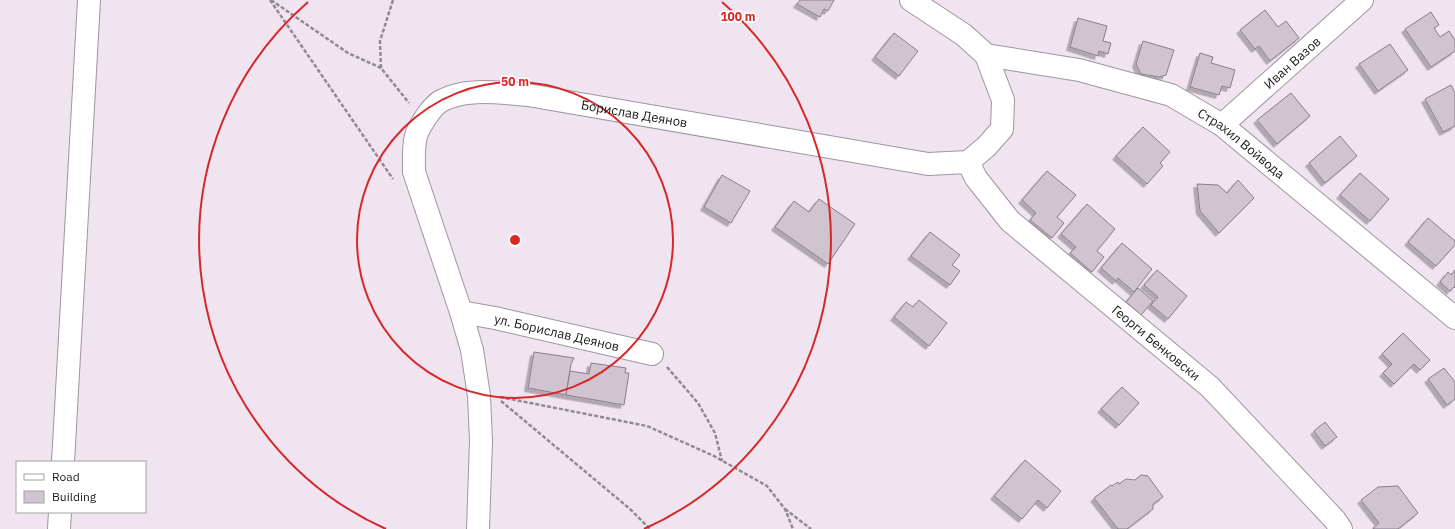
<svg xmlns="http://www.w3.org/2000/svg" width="1455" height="529" viewBox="0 0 1455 529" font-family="'IBM Plex Sans',sans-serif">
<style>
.building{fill:#d0c4d1;stroke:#897e8a;filter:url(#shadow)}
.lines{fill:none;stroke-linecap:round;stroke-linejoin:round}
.minor-casing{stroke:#a094a1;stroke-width:24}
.path{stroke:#928a93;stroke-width:2.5;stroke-dasharray:4 2;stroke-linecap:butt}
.minor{stroke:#fff;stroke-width:22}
.ring{fill:none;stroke:#d62828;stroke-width:2}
.labels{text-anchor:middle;stroke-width:3.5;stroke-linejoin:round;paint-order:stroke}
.street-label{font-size:13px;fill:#1b171c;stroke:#fff}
.centre{fill:#d62828;stroke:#fff;stroke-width:2}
.ring-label{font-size:12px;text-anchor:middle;font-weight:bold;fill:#d62828;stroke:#fff;stroke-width:3.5;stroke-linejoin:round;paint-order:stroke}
</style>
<defs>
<filter id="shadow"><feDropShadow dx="-3.5" dy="3.5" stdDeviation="0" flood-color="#0004"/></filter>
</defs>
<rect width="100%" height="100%" fill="#f0e4f1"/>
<g class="building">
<polygon points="800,0 834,0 828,11 824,9 820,17 797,4"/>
<polygon points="1265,10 1278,27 1286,21 1299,38 1270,61 1259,46 1255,49 1240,30"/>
<polygon points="1431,12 1439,25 1434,28 1440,37 1449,31 1455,40 1455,51 1431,67 1405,29"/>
<polygon points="1078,18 1107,26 1103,41 1111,43 1108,54 1099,51 1098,56 1070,47"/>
<polygon points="894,33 918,51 899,76 875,57"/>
<polygon points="1143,41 1174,50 1166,75 1159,77 1141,74 1136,64"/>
<polygon points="1390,44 1408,70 1378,91 1359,64"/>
<polygon points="1200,53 1213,57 1211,63 1235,70 1230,88 1222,86 1219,95 1190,87"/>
<polygon points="1451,85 1455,93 1455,126 1443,132 1425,99"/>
<polygon points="1291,93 1310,116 1277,144 1257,120"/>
<polygon points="1143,127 1170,152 1160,163 1163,166 1147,184 1116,156"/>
<polygon points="1340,136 1357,156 1325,183 1309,163"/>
<polygon points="1047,171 1076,195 1057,217 1064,223 1052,238 1030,220 1036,213 1022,200"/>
<polygon points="1360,173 1389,199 1370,221 1340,195"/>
<polygon points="722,175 750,191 731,223 704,207"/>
<polygon points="1238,180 1254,198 1219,233 1200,211 1197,184 1218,185 1227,193"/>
<polygon points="819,199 855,224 828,264 775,227 794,201 809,212"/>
<polygon points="1087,204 1115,229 1097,251 1104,257 1092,272 1070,253 1076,247 1061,234"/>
<polygon points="1428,218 1455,241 1455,245 1436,266 1408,242"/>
<polygon points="930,232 960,255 952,265 960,271 950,285 911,256"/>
<polygon points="1122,243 1152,269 1134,292 1118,278 1116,281 1101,268"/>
<polygon points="1157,270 1187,296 1168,319 1151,305 1158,297 1144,285"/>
<polygon points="1455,270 1455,288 1454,287 1450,291 1440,282 1448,272 1451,275"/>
<polygon points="1138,288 1153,301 1141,315 1126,302"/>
<polygon points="919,300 947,323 929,346 894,317 906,302 913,307"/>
<polygon points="1403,333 1430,360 1420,370 1414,364 1394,384 1383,373 1392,364 1382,354"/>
<polygon points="534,352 574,358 571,364 566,395 528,388"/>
<polygon points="591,363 626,368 625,373 629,373 624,405 566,395 570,371 589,374"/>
<polygon points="1444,368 1455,382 1455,399 1447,405 1428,379"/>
<polygon points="1122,387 1139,403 1119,425 1101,409"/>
<polygon points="1325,422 1337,437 1325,446 1314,431"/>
<polygon points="1025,460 1061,491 1047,508 1038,500 1022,519 994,496"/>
<polygon points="1141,475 1148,476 1163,497 1153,504 1153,509 1127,529 1118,529 1094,498 1111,485 1112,486 1118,482 1119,484 1126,479 1135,480"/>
<polygon points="1398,486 1418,513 1398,529 1374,529 1373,528 1379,523 1361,500 1378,487"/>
</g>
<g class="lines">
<g class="minor-casing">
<g id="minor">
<path id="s1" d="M 986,55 L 1079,70 L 1171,95 L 1222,125 L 1455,318"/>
<path id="s2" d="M 1222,125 L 1362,0"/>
<path id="s3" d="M 968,162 L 976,178 L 1010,221 L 1210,387 L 1335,520 L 1341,529"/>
<path id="s4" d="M 461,312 L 495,318 L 652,354"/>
<polyline points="63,462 89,0"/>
<polyline points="59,529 60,512"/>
<path id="s5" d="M 478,529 L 481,441 L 479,396 L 472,350 L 461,312 L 414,172 C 414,160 413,147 416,136 C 419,126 432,106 441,101 C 466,87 500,93 528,95 L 928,164 L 968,162 L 986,147 L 1002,129 L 1003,100 L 986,55 L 964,35 L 911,0"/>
</g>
</g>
<g class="path">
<polyline points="270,0 393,179"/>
<polyline points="271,0 348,53 381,68"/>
<polyline points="393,0 380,41 381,68 409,103"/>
<polyline points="667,367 698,403 715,433 722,461"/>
<polyline points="500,397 647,426 714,456 767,486 785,509 793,529"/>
<polyline points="501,401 630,509 650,529"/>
<polyline points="785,509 811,529"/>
</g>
<use href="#minor" class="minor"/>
</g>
<g class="ring">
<circle cx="515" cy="240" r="158"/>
<path d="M386 529A316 316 0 0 1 308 2M722 2A316 316 0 0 1 644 529"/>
</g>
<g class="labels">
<g class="street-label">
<text dy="5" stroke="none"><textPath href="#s2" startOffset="94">Иван Вазов</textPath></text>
<text dy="5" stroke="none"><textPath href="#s5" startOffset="643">Борислав Деянов</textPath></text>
<text dy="5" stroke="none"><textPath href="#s1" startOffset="275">Страхил Войвода</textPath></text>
<text dy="5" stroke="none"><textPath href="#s4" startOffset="98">ул. Борислав Деянов</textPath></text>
<text dy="5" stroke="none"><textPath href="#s3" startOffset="263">Георги Бенковски</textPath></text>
</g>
</g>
<circle cx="515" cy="240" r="6" class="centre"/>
<g class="ring-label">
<text x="738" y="21">100 m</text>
<text x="515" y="86">50 m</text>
</g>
<rect x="16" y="461" width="130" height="52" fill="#ffffff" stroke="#a4a2a4"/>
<rect x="24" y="474" width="20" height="6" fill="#ffffff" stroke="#a4a2a4"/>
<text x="52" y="481" font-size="12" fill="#1b171c">Road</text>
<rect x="24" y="491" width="20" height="12" fill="#d0c4d1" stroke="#a4a2a4"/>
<text x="52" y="501" font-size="12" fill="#1b171c">Building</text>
</svg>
